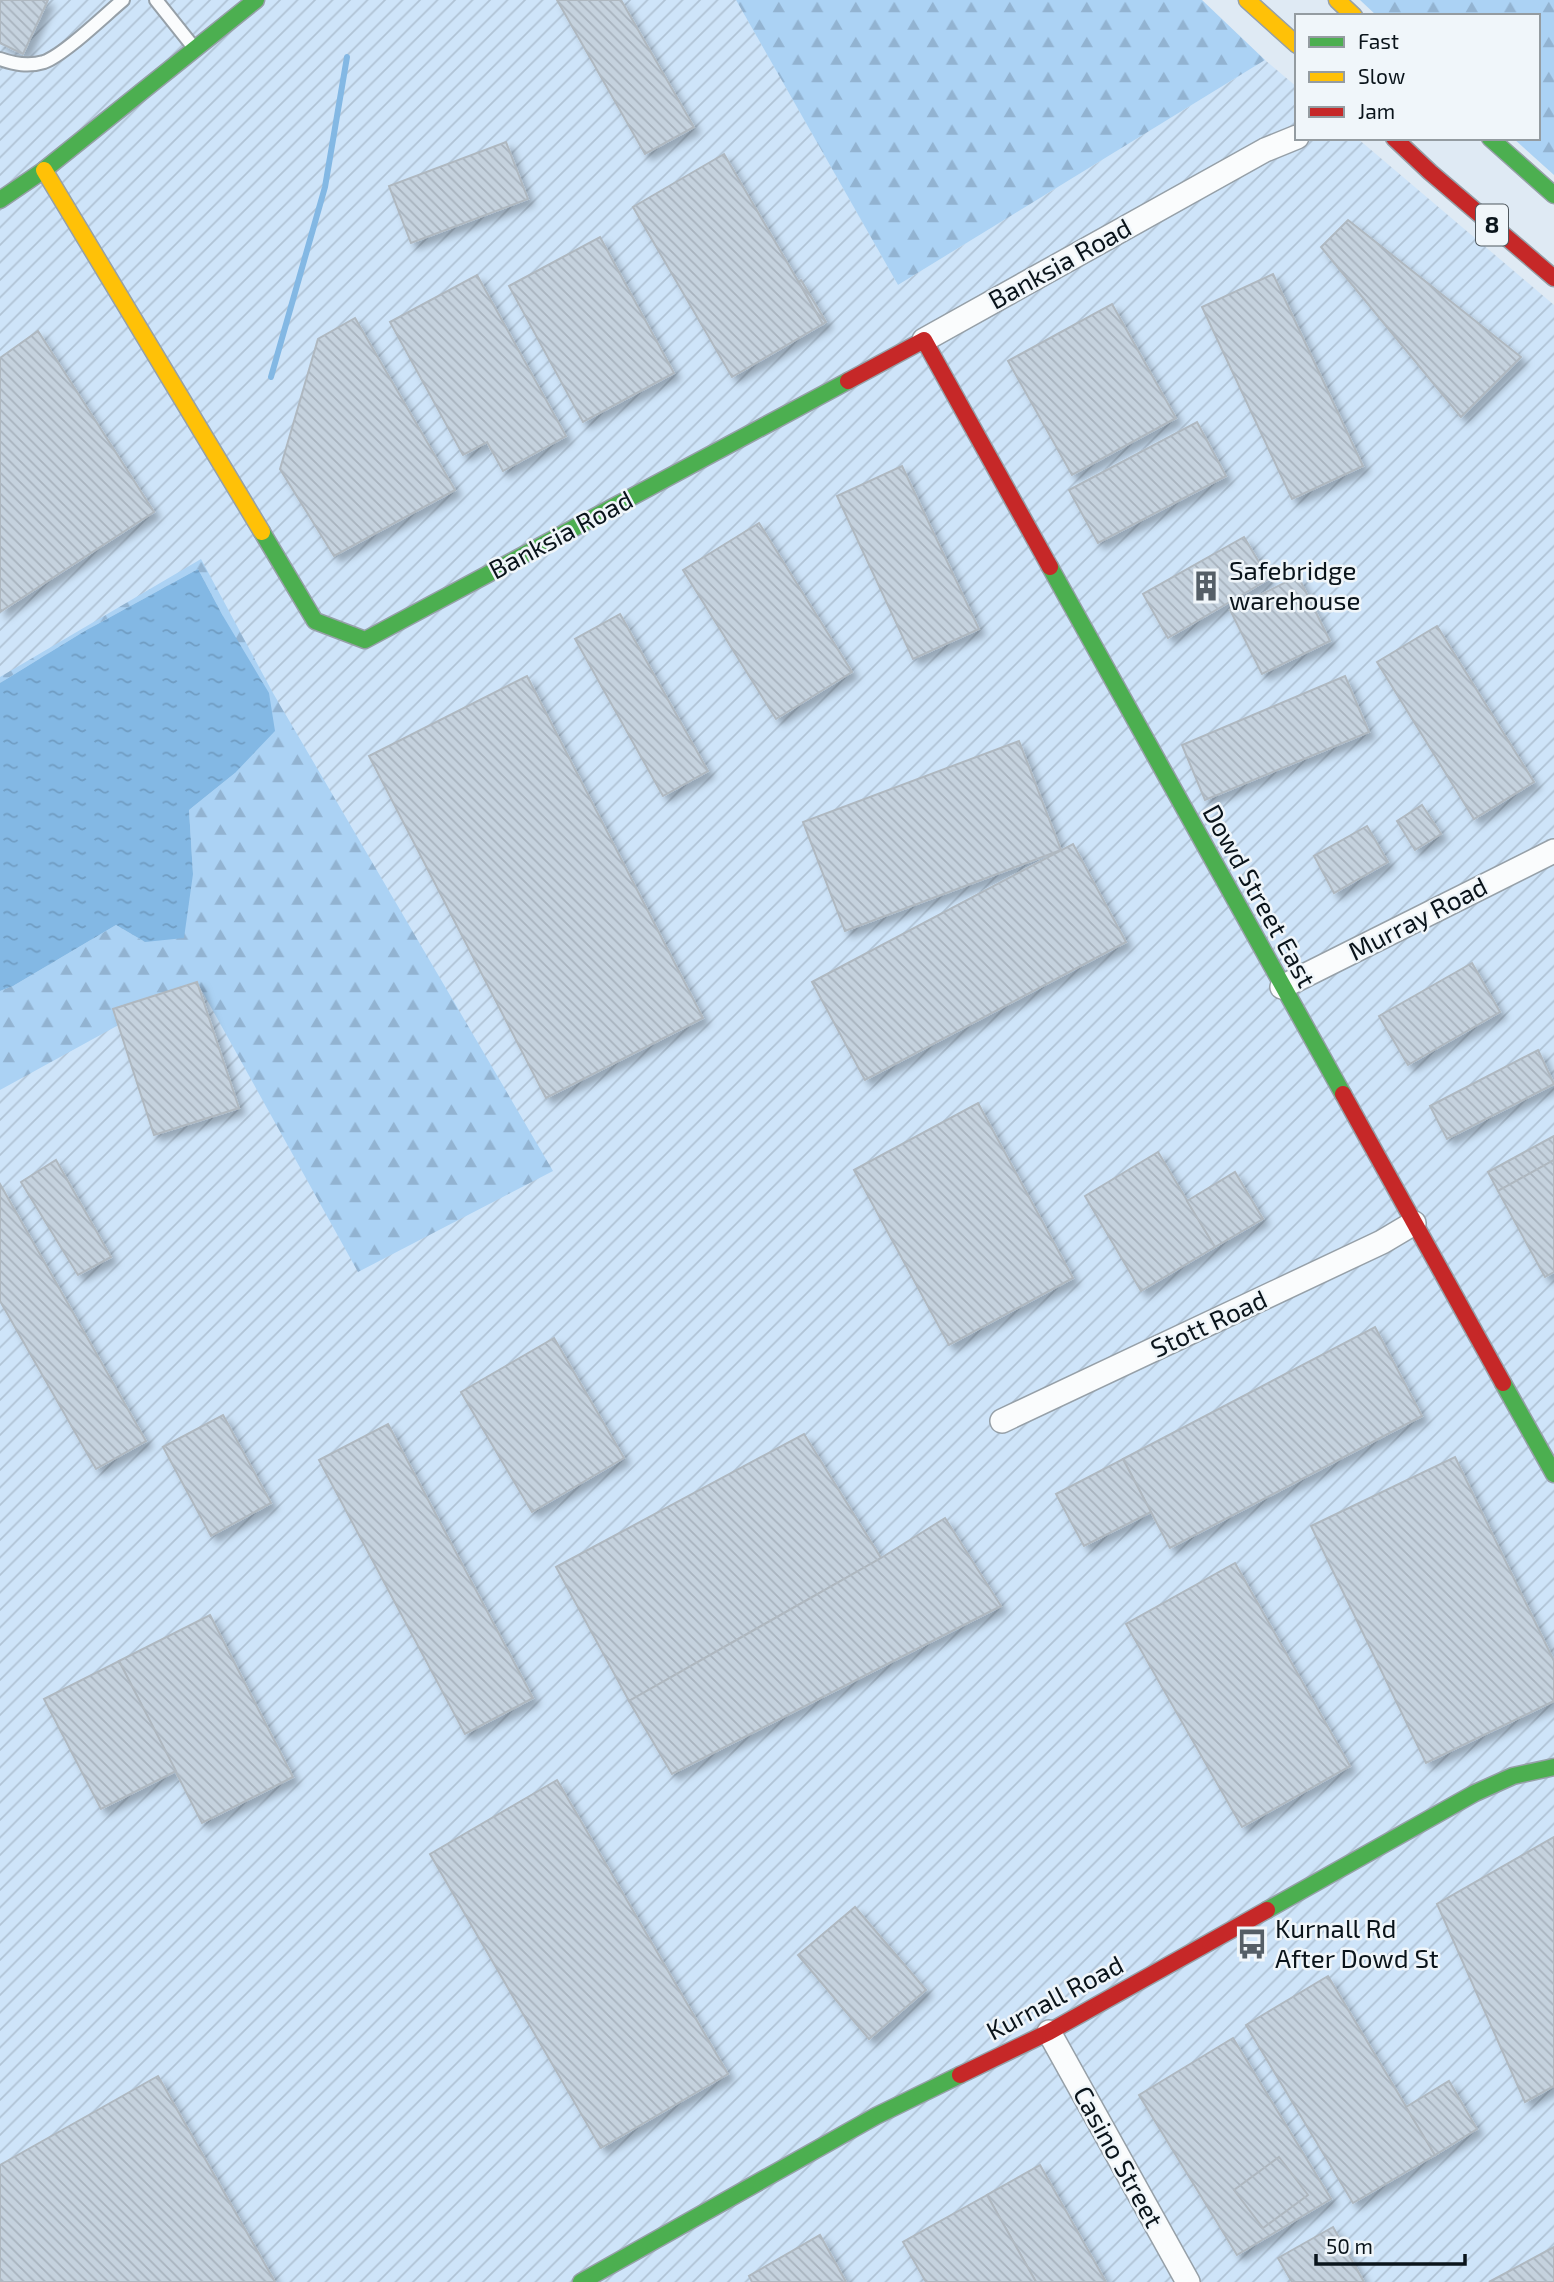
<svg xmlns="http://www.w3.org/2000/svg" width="1554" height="2282" viewBox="0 0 1554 2282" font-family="'Exo 2',sans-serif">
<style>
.industrial{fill:url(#industrial-furrows)}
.forest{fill:url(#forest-firs)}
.water{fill:url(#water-ripples)}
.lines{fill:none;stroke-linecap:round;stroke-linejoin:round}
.stream{stroke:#83b8e4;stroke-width:6}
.building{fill:url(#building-back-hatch);stroke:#afb8c0;stroke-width:2;filter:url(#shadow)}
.lane-casing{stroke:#96a0a8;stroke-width:16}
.street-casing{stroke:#96a0a8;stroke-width:26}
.fast-casing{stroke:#96a0a8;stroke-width:19}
.slow-casing{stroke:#96a0a8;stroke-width:19}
.jam-casing{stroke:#96a0a8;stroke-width:19}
.lane{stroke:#fafcfd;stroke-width:12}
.street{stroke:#fafcfd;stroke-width:23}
.fast{stroke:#4caf50;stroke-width:16}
.slow{stroke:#ffc107;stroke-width:16}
.jam{stroke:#c62828;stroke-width:16}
.labels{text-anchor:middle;stroke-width:5;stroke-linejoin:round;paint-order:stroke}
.shield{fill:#f0f6fa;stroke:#4f585e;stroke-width:2}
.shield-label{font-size:24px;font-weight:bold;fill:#0a141b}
.street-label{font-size:26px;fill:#0a141b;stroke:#f0f6fa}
.poi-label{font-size:26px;fill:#0a141b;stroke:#f0f6fa;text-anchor:start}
</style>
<defs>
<pattern id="industrial-furrows" width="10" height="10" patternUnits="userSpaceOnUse" patternTransform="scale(1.75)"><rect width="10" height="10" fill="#cee4f9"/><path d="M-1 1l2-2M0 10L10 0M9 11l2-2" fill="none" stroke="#b0c3d5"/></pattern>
<pattern id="forest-firs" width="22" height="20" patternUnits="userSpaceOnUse" patternTransform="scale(1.75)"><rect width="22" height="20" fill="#abd2f4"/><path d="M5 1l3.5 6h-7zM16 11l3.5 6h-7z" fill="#92b3d1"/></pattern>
<pattern id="water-ripples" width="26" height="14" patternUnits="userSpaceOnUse" patternTransform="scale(1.75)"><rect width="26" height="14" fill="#83b8e4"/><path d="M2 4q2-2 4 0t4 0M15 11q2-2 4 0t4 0" fill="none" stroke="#709dc3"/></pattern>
<pattern id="building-back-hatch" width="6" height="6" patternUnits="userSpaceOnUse" patternTransform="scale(1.75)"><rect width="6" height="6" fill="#c5d2de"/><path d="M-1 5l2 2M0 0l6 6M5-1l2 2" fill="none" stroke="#a8b3be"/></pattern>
<filter id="shadow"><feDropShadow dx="6" dy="6" stdDeviation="3.5" flood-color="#0004"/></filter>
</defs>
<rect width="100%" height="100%" fill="#dfeaf4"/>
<polygon class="industrial" points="0,0 736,0 898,285 1265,60 1297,87 1297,138 1357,138 1554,305 1554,2282 0,2282"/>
<g class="forest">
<polygon points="736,0 1202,0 1265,60 898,285"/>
<polygon points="1360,0 1554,0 1554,175 1513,138 1538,138 1538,16 1377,16"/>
<polygon points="201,559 273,693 553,1171 358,1272 197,982 0,1090 0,991 13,986 116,925 145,942 193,874 189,810 235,773 223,616 198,569 83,632 0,683 0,677"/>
</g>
<polygon class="water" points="198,569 223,616 269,693 275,731 235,773 189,810 193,874 184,938 145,942 116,925 13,986 0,991 0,683 83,632"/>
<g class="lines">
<polyline class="stream" points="271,377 325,187 347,57"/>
</g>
<g class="building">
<polygon points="0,0 48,0 23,54 0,43"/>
<polygon points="557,0 621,0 694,127 645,154"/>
<polygon points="506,142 528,199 411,243 389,186"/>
<polygon points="724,154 823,324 732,377 633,207"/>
<polygon points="1348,220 1521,357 1461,417 1321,247"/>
<polygon points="600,237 674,373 583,422 509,286"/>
<polygon points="1273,274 1363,466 1292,499 1202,307"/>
<polygon points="477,275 566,436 503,471 487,442 463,455 390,322"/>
<polygon points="801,280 826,322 823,324 799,282"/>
<polygon points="1112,304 1176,418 1072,475 1008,361"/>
<polygon points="355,318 455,490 334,556 280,469 318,339"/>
<polygon points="38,331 154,512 0,612 0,358"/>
<polygon points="1197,422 1226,476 1098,543 1069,490"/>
<polygon points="902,466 979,629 913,659 837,496"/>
<polygon points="759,523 852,672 776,719 683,570"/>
<polygon points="1244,537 1269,579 1168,638 1143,594"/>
<polygon points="1298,576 1330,641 1262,674 1230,610"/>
<polygon points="620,614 708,771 663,796 575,639"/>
<polygon points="1437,626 1534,782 1474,819 1377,662"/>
<polygon points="527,676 703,1018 546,1098 369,756"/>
<polygon points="1345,676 1369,732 1205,800 1182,745"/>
<polygon points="1019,741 1061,850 845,931 803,822"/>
<polygon points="1422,805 1441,834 1415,850 1397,821"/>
<polygon points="1367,826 1388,862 1334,893 1314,856"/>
<polygon points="1073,844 1126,942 865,1080 812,982"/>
<polygon points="1472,963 1500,1012 1408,1065 1379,1016"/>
<polygon points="197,982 239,1108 154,1135 113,1009"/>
<polygon points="1538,1050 1554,1084 1447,1139 1430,1106"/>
<polygon points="978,1103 1073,1278 949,1345 854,1170"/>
<polygon points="1554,1136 1554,1160 1498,1191 1488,1172"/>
<polygon points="1158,1152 1215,1247 1141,1291 1085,1196"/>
<polygon points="56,1160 111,1257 78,1275 21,1182"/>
<polygon points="1554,1160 1554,1272 1545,1277 1498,1191"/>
<polygon points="1235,1172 1263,1219 1215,1247 1187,1201"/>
<polygon points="0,1184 146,1441 96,1469 0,1301"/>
<polygon points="1375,1327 1422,1416 1170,1548 1123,1459"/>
<polygon points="554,1338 624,1458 532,1512 461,1392"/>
<polygon points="223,1415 271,1503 211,1536 163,1447"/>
<polygon points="388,1424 533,1698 465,1734 319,1460"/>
<polygon points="804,1434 881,1558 629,1701 556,1567"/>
<polygon points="1455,1457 1554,1661 1554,1701 1426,1763 1311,1526"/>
<polygon points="1123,1459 1151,1512 1084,1546 1056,1494"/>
<polygon points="945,1518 1001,1606 672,1774 629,1701 881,1558"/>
<polygon points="1235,1563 1350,1766 1242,1827 1126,1624"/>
<polygon points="210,1615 293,1777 202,1823 119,1661"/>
<polygon points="119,1661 176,1771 101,1809 44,1699"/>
<polygon points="557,1780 728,2074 601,2148 430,1854"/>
<polygon points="1554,1837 1554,2086 1525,2102 1437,1904"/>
<polygon points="855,1907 926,1990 869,2039 798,1955"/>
<polygon points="1328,1976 1435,2155 1353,2203 1246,2025"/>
<polygon points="1233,2038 1331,2199 1237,2255 1139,2095"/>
<polygon points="158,2076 275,2282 0,2282 0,2165"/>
<polygon points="1449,2081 1477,2129 1435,2155 1406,2107"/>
<polygon points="1279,2157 1308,2195 1263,2228 1234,2190"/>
<polygon points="1040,2165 1106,2282 1036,2282 987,2195"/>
<polygon points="987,2195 1036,2282 926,2282 903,2242"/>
<polygon points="1333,2227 1364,2282 1292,2282 1278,2258"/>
<polygon points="820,2235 846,2282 752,2282 749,2276"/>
<polygon points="1554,2247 1554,2282 1489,2282"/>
</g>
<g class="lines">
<g class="lane-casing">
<g id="lane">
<polyline points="156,0 195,49"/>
<path d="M 0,59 C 14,64 28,67 44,62 C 64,55 105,15 123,0"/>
</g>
</g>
<g class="street-casing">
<g id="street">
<polyline points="924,340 1265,150 1297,137"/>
<polyline points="1282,987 1554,851"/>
<polyline points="1002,1421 1382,1242 1414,1223"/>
<polyline points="1049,2032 1188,2282"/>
</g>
</g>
<g class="fast-casing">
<g id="fast">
<polyline points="1490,138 1554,195"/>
<polyline points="0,200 44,170 256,0"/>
<polyline points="262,532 315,621 365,640 848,381"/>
<polyline points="1050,567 1343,1094"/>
<polyline points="1503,1383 1554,1474"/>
<polyline points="1267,1910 1475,1793 1513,1776 1554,1767"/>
<polyline points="581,2282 876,2116 960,2075"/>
</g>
</g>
<g class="slow-casing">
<g id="slow">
<polyline points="1247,0 1297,45"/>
<polyline points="1337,0 1354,16"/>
<polyline points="44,170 262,532"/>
</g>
</g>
<g class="jam-casing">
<g id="jam">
<polyline points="1394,138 1430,172 1554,278"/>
<polyline points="848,381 924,340 1050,567"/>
<polyline points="1343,1094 1503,1383"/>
<polyline points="960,2075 1049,2032 1267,1910"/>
</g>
</g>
<use href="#lane" class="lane"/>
<use href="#street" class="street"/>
<use href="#fast" class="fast"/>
<use href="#slow" class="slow"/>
<use href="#jam" class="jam"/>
</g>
<defs>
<g id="building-bare" transform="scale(2.415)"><path d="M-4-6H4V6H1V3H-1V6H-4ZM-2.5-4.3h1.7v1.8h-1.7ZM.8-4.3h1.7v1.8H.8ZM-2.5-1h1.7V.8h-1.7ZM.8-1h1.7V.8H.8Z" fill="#555f67" stroke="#f0f6fa" stroke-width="2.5" paint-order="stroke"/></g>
<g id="bus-bare" transform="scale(2.415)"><path d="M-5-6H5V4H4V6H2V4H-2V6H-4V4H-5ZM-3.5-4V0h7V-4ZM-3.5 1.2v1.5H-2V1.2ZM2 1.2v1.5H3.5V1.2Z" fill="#555f67" stroke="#f0f6fa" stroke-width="2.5" paint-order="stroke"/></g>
</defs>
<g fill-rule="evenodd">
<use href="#building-bare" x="1206" y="586"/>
<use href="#bus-bare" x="1252" y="1944"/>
</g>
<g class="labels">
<rect class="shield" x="1476" y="204.5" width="32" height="41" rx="5"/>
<g class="shield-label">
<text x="1492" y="233">8</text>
</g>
<g class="street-label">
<text transform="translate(1060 264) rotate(-29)" y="9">Banksia Road</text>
<text transform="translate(561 535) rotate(-28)" y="9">Banksia Road</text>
<text transform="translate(1259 896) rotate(61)" y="9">Dowd Street East</text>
<text transform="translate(1418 919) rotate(-27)" y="9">Murray Road</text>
<text transform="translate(1209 1324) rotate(-25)" y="9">Stott Road</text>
<text transform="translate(1055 1998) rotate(-28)" y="9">Kurnall Road</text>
<text transform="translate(1118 2157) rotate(61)" y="9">Casino Street</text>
</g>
<g class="poi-label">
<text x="1229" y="580">Safebridge<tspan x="1229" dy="30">warehouse</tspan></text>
<text x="1275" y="1938">Kurnall Rd<tspan x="1275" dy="30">After Dowd St</tspan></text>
</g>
</g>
<rect x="1295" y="14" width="245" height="126" fill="#f0f6fa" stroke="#949ca1" stroke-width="2"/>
<rect x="1309" y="37" width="35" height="10" fill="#4caf50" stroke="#949ca1" stroke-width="2"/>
<text x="1358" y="49" font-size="21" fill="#0a141b">Fast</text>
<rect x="1309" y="72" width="35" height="10" fill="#ffc107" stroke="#949ca1" stroke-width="2"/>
<text x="1358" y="84" font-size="21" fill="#0a141b">Slow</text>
<rect x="1309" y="107" width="35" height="10" fill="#c62828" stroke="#949ca1" stroke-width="2"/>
<text x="1358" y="119" font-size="21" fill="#0a141b">Jam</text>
<path d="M1316 2254v10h149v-10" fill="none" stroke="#0a141b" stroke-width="3.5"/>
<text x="1326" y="2254" font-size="21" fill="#0a141b" stroke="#f0f6fa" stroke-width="5" paint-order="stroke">50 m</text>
</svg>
